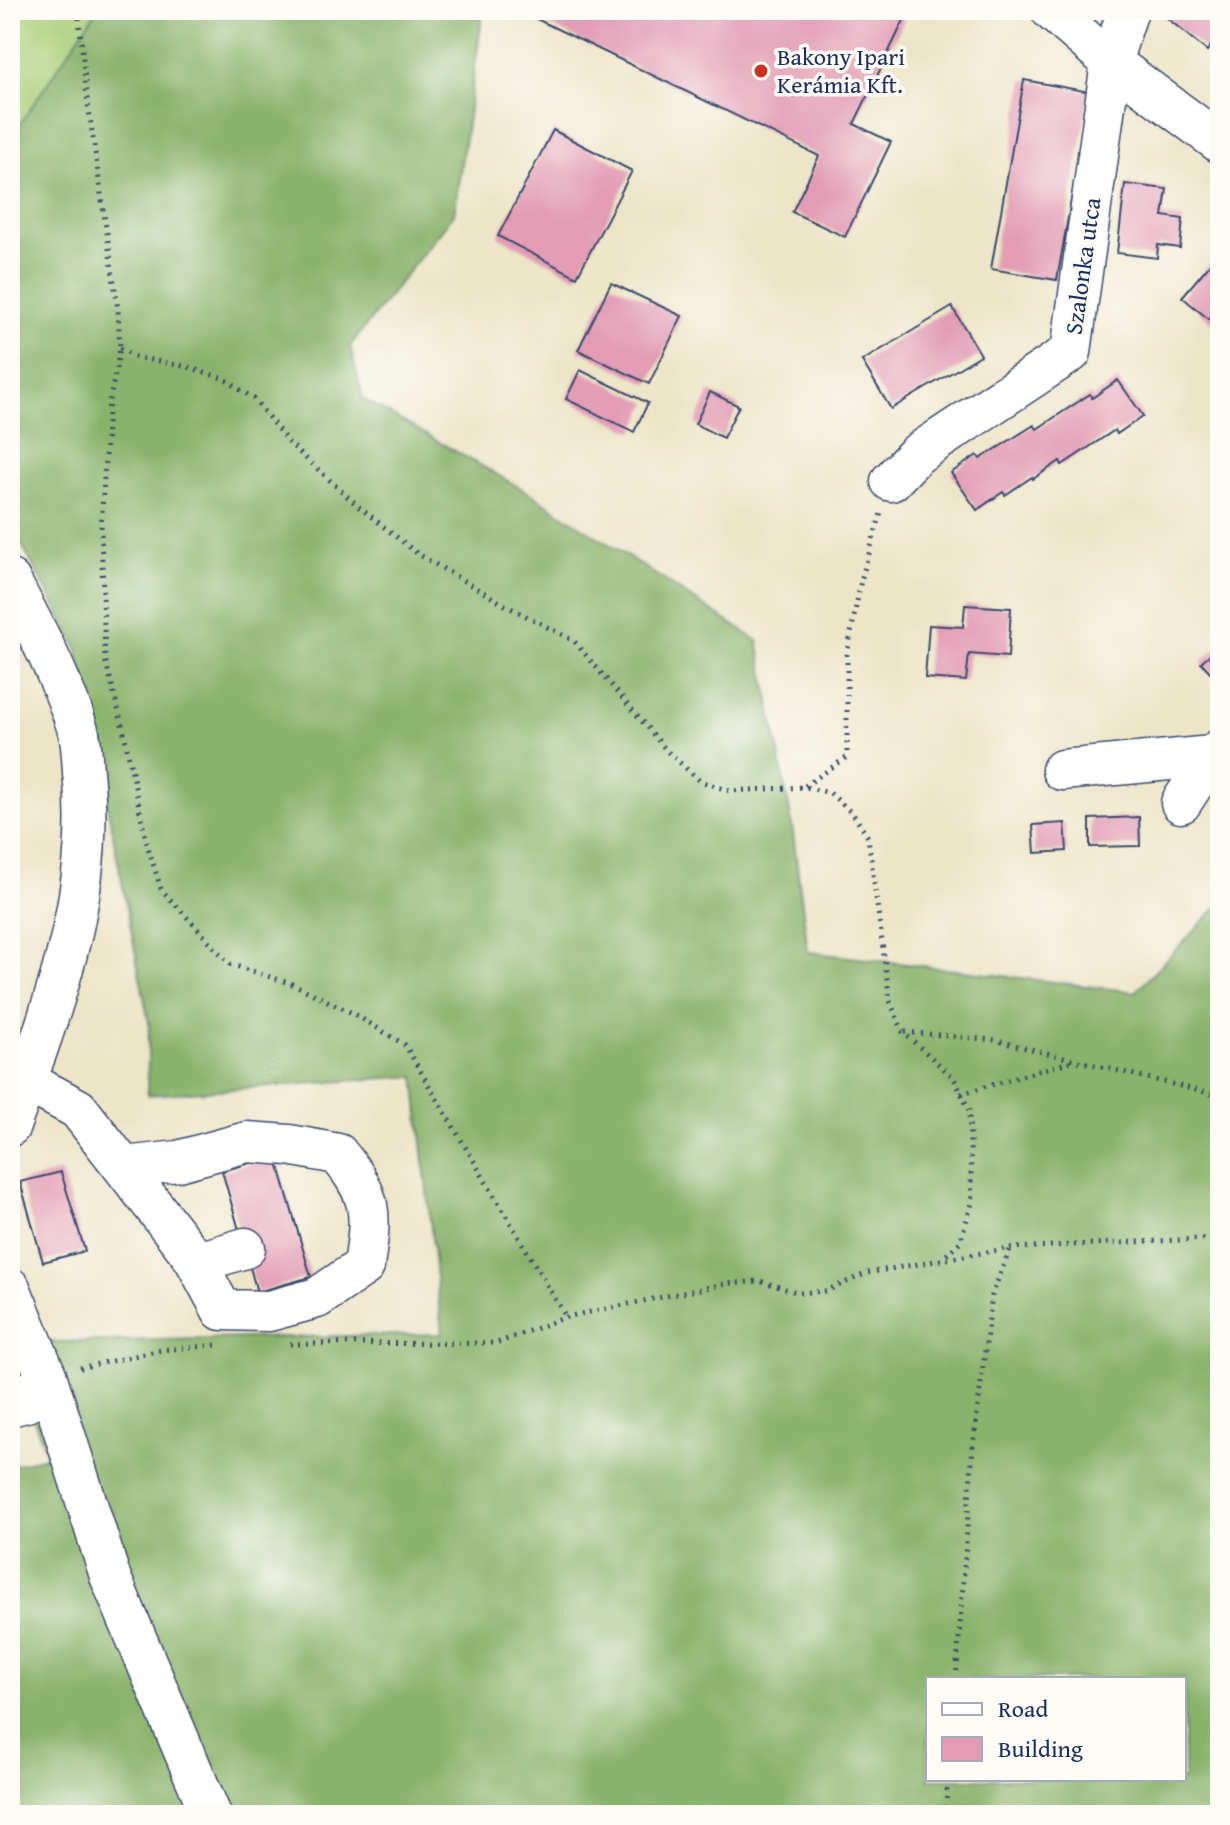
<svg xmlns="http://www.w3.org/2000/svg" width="1230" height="1825" viewBox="0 0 1230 1825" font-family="'Gentium Book Plus',serif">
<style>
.green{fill:#acd07a;stroke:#64806c;stroke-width:2}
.forest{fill:#89b26a;stroke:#527064;stroke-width:2;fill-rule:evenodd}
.building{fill:#e29cb4}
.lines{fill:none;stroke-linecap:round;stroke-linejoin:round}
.minor-casing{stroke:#3a4a6e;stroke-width:43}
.path{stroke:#3a4a6e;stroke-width:5;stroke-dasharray:2 6;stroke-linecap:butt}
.minor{stroke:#fff;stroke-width:40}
.poi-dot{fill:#c8321e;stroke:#fdfcf7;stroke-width:3}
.labels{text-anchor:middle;stroke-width:7;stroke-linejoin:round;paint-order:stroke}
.poi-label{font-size:24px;fill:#1b2f5e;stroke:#fdfcf7;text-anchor:start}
.street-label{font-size:24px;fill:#1b2f5e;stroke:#fdfcf7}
</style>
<rect width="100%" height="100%" fill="#fdfcf7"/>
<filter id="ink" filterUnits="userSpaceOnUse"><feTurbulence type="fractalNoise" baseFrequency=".0125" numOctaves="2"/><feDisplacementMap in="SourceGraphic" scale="16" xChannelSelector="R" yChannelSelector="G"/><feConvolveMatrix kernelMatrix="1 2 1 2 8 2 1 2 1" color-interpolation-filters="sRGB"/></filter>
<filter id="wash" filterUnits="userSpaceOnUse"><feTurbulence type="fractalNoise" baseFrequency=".006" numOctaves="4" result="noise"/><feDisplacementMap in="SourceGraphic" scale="32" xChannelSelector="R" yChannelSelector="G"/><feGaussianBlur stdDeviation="1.8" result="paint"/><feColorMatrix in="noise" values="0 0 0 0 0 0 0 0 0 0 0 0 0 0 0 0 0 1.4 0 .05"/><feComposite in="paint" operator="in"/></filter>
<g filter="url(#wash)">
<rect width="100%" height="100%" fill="#ece5c7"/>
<polygon class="green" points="10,10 97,10 10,139"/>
<path class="forest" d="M 97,10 L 483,10 L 454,214 L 350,346 L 363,399 L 533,495 L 758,641 L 791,818 L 808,952 L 1135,992 L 1220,904 L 1220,1815 L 10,1815 L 10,1467 L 48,1456 L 10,1360 L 10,1343 L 442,1334 L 415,1076 L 147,1095 L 149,1023 L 77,647 L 10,523 L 10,139 ZM 928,1679 L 1184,1679 L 1184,1779 L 928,1779 Z"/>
<g id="blocks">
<g class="building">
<polygon points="518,10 887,10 905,18 854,124 891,142 845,237 792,212 819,156"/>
<polygon points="1164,10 1220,10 1220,35 1207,51 1161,13"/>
<polygon points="1024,80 1090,92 1057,280 991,269"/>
<polygon points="553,130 632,171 577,277 498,236"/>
<polygon points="1125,184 1167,189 1163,216 1183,219 1180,248 1158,245 1157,258 1117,253"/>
<polygon points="1220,252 1220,325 1218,327 1182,297"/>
<polygon points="611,283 682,316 649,384 578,350"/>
<polygon points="952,307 981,355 891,409 862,361"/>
<polygon points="580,370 648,403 634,432 566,399"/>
<polygon points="1118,380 1143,416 1117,434 1115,430 1062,465 1060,461 1033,479 1032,477 1005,495 1003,492 977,510 951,473 977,455 980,459 1034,425 1037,429 1090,394 1092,398"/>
<polygon points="710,392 739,406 723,438 695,424"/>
<polygon points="965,605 1011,608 1008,657 969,654 966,681 925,678 929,625 963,627"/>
<polygon points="1220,645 1220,683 1201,662"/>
<polygon points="1139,817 1140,846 1090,847 1090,819"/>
<polygon points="1065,823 1067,851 1035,853 1033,825"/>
<polygon points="276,1156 311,1277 257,1292 222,1171"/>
<polygon points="61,1172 85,1251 43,1262 20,1182"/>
</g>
</g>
</g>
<g filter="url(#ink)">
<use href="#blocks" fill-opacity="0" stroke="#3a4a6e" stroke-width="2"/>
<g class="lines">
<g class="minor-casing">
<g id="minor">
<polyline points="1051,10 1111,62 1220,143"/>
<polyline points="891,481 917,454 1071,352 1111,62 1128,10"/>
<path d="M 10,580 C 35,628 62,678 78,730 C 82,743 82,759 83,772 C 97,897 51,1011 10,1126"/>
<polyline points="1062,770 1212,756"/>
<polyline points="1181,803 1212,756 1220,749"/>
<polyline points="26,1081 78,1109 194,1258 209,1259 245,1248"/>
<path d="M 124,1167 L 178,1161 L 247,1142 L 289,1145 L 338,1154 C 373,1197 372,1212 364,1266 L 317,1298 L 269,1311 L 222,1310 L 194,1258"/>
<polyline points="10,1288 46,1375 110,1576 211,1815"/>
<polyline points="10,1406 26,1402 46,1375"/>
</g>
</g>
<g class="path">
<polyline points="78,10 87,97 118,310 120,348 108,409 101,528 105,659 123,728 146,841 161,889 230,964 295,985 356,1015 405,1045 566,1317"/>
<polyline points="120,348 135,357 188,367 225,379 254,399 288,442 359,507 418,554 505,605 574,641 668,752 700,781 730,791 805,787 830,793 853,814 868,837 890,1001 903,1032 954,1078 969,1110 972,1203 960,1242 942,1259"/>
<polyline points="805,786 847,757 847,655 861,580 882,510"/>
<polyline points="905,1032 994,1040 1220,1096"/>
<polyline points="961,1094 1072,1061"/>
<polyline points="290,1344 497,1343 566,1317 725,1284 760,1281 799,1293 826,1291 867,1273 1010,1248 1220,1238"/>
<polyline points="80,1368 161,1350 216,1345"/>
<polyline points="956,1679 973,1446 992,1295 1010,1249"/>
<polyline points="945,1815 948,1779"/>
</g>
<use href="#minor" class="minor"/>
</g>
</g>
<circle class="poi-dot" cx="761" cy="71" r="8"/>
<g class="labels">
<g class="poi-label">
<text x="777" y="65">Bakony Ipari<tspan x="777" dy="28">Kerámia Kft.</tspan></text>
</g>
<g class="street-label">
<text transform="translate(1083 266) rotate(-82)" y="8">Szalonka utca</text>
</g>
</g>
<rect width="1230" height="1825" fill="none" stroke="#fdfcf7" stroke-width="40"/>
<rect x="926" y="1677" width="260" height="104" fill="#fdfcf7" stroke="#a3aaba" stroke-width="2"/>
<rect x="942" y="1703" width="40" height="12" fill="#ffffff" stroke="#a3aaba" stroke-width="2"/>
<text x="998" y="1717" font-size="24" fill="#1b2f5e">Road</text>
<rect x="942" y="1737" width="40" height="24" fill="#e29cb4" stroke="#a3aaba" stroke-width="2"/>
<text x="998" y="1757" font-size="24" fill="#1b2f5e">Building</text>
</svg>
